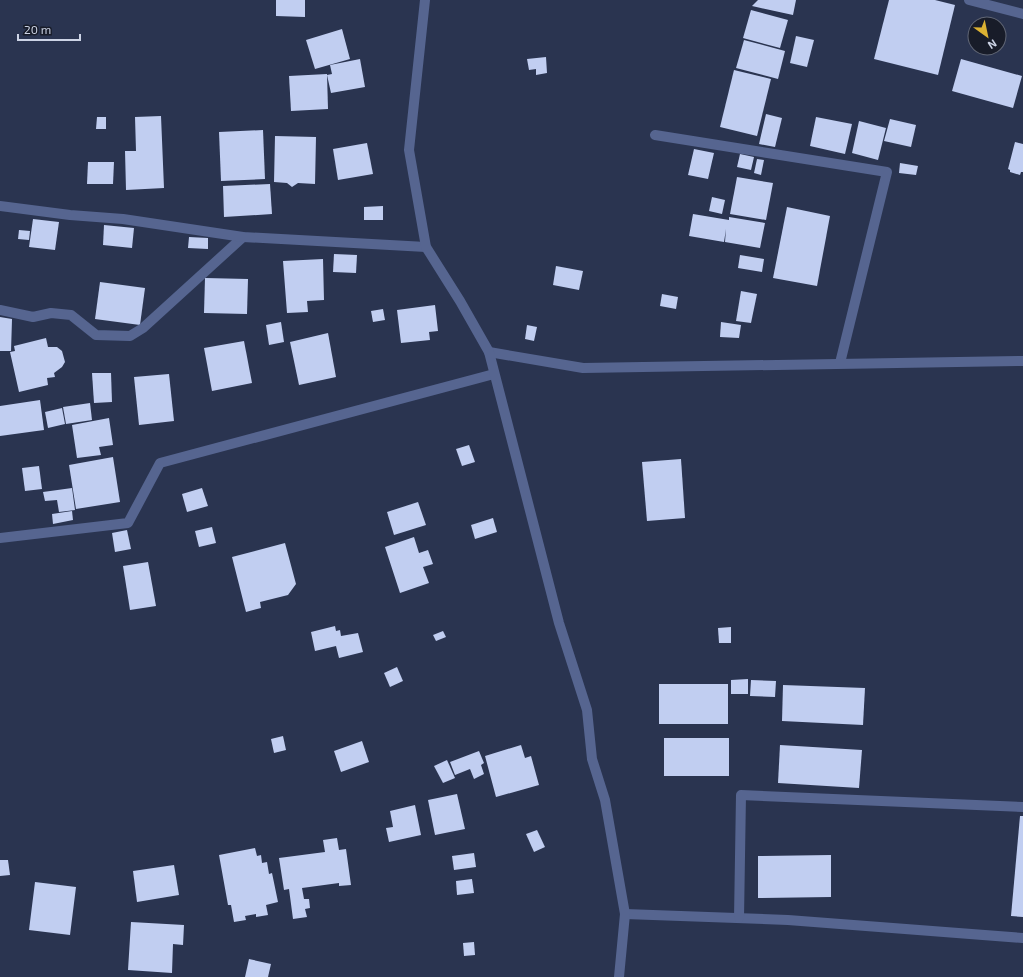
<svg xmlns="http://www.w3.org/2000/svg" width="1023" height="977" viewBox="0 0 1023 977" font-family="'Exo 2',sans-serif">
<style>
.building{fill:#c1cef1}
.lines{fill:none;stroke-linecap:round;stroke-linejoin:round}
.service{stroke:#566590;stroke-width:10}
.minor{stroke:#566590;stroke-width:10}
.tertiary{stroke:#566590;stroke-width:10}
</style>
<rect width="100%" height="100%" fill="#2a3450"/>
<g class="building">
<polygon points="276,0 305,0 305,17 276,16"/>
<polygon points="758,0 796,0 793,15 752,6"/>
<polygon points="889,0 935,0 955,5 938,75 874,59"/>
<polygon points="751,10 788,20 780,48 743,38"/>
<polygon points="342,29 350,59 315,69 306,40"/>
<polygon points="796,36 814,40 807,67 790,63"/>
<polygon points="744,40 785,51 778,79 736,68"/>
<polygon points="546,57 547,73 536,75 536,69 529,70 527,59"/>
<polygon points="360,59 365,87 331,93 327,75 332,74 330,65"/>
<polygon points="961,59 1022,76 1013,108 952,91"/>
<polygon points="734,70 771,79 757,136 720,127"/>
<polygon points="327,74 328,109 291,111 289,76"/>
<polygon points="766,114 782,118 775,147 759,144"/>
<polygon points="161,116 164,188 126,190 125,151 136,151 135,117"/>
<polygon points="97,117 106,117 106,129 96,129"/>
<polygon points="816,117 852,124 845,154 810,146"/>
<polygon points="890,119 916,125 911,147 884,141"/>
<polygon points="859,121 886,128 878,160 852,153"/>
<polygon points="263,130 265,179 221,181 219,132"/>
<polygon points="275,136 316,137 315,184 298,183 292,187 287,183 274,182"/>
<polygon points="1015,142 1023,144 1023,172 1021,172 1020,175 1010,172 1010,170 1008,169"/>
<polygon points="367,143 373,174 338,180 333,149"/>
<polygon points="694,149 714,153 708,179 688,175"/>
<polygon points="740,154 754,157 751,170 737,167"/>
<polygon points="757,159 764,160 761,175 754,173"/>
<polygon points="88,162 114,162 113,184 87,184"/>
<polygon points="900,163 918,166 916,175 899,173"/>
<polygon points="737,177 773,183 766,220 730,214"/>
<polygon points="270,184 272,214 224,217 223,186"/>
<polygon points="712,197 725,200 722,214 709,211"/>
<polygon points="383,206 383,220 364,220 364,207"/>
<polygon points="787,207 830,216 817,286 773,278"/>
<polygon points="693,214 729,220 729,217 765,223 760,248 725,242 726,229 724,242 689,236"/>
<polygon points="33,219 59,222 55,250 29,247"/>
<polygon points="104,225 134,228 132,248 103,245"/>
<polygon points="19,230 30,231 29,240 18,239"/>
<polygon points="189,237 208,238 208,249 188,248"/>
<polygon points="334,254 357,255 356,273 333,272"/>
<polygon points="740,255 764,259 762,272 738,268"/>
<polygon points="323,259 324,300 307,301 308,312 287,313 283,261"/>
<polygon points="556,266 583,271 579,290 553,285"/>
<polygon points="205,278 248,279 247,314 204,313"/>
<polygon points="100,282 145,288 140,325 95,319"/>
<polygon points="741,291 757,294 751,323 736,321"/>
<polygon points="662,294 678,297 676,309 660,306"/>
<polygon points="435,305 438,331 429,332 430,340 401,343 397,310"/>
<polygon points="383,309 385,320 373,322 371,311"/>
<polygon points="0,317 12,319 11,351 0,351"/>
<polygon points="281,322 284,342 269,345 266,325"/>
<polygon points="721,322 741,325 739,338 720,337"/>
<polygon points="527,325 537,327 534,341 525,339"/>
<polygon points="328,333 336,377 299,385 290,342"/>
<polygon points="46,338 48,347 57,347 62,351 65,362 62,367 54,373 55,377 47,378 48,385 19,392 10,352 15,351 14,346"/>
<polygon points="244,341 252,383 212,391 204,348"/>
<polygon points="92,373 111,373 112,402 94,403"/>
<polygon points="169,374 174,421 139,425 134,377"/>
<polygon points="40,400 44,430 0,436 0,406"/>
<polygon points="90,403 92,420 66,424 63,407"/>
<polygon points="62,408 65,424 48,428 45,412"/>
<polygon points="109,418 113,445 99,447 101,455 77,458 72,425"/>
<polygon points="469,445 475,462 462,466 456,449"/>
<polygon points="113,457 120,502 76,509 69,465"/>
<polygon points="681,459 685,518 647,521 642,462"/>
<polygon points="39,466 42,489 25,491 22,468"/>
<polygon points="72,488 75,510 59,512 57,500 45,501 43,492"/>
<polygon points="202,488 208,506 187,512 182,494"/>
<polygon points="418,502 426,525 394,535 387,512"/>
<polygon points="72,511 73,520 53,524 52,514"/>
<polygon points="493,518 497,532 475,539 471,525"/>
<polygon points="212,527 216,543 199,547 195,531"/>
<polygon points="127,530 131,549 115,552 112,533"/>
<polygon points="414,537 419,553 428,550 433,564 423,567 429,583 400,593 385,547"/>
<polygon points="285,543 296,584 288,595 260,602 261,608 246,612 232,557"/>
<polygon points="148,562 156,606 130,610 123,566"/>
<polygon points="335,626 336,631 340,630 341,636 358,633 363,652 339,658 336,646 315,651 311,632"/>
<polygon points="731,627 731,643 719,643 718,628"/>
<polygon points="443,631 446,637 436,641 433,635"/>
<polygon points="397,667 403,681 390,687 384,673"/>
<polygon points="748,679 748,694 731,694 731,680"/>
<polygon points="751,680 776,681 775,697 750,696"/>
<rect x="659" y="684" width="69" height="40"/>
<polygon points="783,685 865,688 863,725 782,721"/>
<polygon points="283,736 286,750 274,753 271,739"/>
<rect x="664" y="738" width="65" height="38"/>
<polygon points="362,741 369,762 341,772 334,751"/>
<polygon points="521,745 525,758 531,756 539,785 496,797 485,756"/>
<polygon points="780,745 862,750 859,788 778,783"/>
<polygon points="479,751 484,763 481,765 484,774 474,779 470,769 455,775 450,762"/>
<polygon points="447,760 455,778 443,783 434,766"/>
<polygon points="457,794 465,829 435,835 428,800"/>
<polygon points="415,805 421,835 389,842 386,828 393,827 390,811"/>
<polygon points="1020,816 1023,816 1023,917 1011,916"/>
<polygon points="537,830 545,847 534,852 526,834"/>
<polygon points="337,838 339,850 346,849 351,885 339,886 339,883 302,888 304,899 309,899 310,908 305,909 307,917 293,919 289,889 284,890 279,858 325,852 323,840"/>
<polygon points="255,848 257,856 261,855 262,863 267,862 269,874 272,873 278,902 266,905 268,915 256,917 256,914 245,916 246,920 234,922 231,905 228,905 219,855"/>
<polygon points="474,853 476,867 454,870 452,856"/>
<polygon points="831,855 831,897 758,898 758,856"/>
<polygon points="0,860 8,860 10,875 0,876"/>
<polygon points="174,865 179,895 137,902 133,871"/>
<polygon points="472,879 474,893 457,895 456,881"/>
<polygon points="35,882 76,887 70,935 29,930"/>
<polygon points="131,922 184,925 183,945 173,944 172,973 128,970"/>
<polygon points="474,942 475,955 464,956 463,943"/>
<polygon points="249,959 271,964 268,977 245,977"/>
</g>
<g class="lines">
<g class="service">
<polyline points="969,0 1023,14"/>
<polyline points="655,135 887,172 840,363"/>
<polyline points="0,310 33,317 51,313 71,315 96,335 130,336 143,328 243,237"/>
<polyline points="625,914 788,920 1023,938"/>
<polyline points="739,918 741,795 1023,807"/>
</g>
<g class="minor">
<polyline points="0,206 70,215 123,219 243,237 426,247"/>
<polyline points="489,352 583,368 1023,361"/>
<polyline points="0,538 128,523 160,463 494,374"/>
</g>
<polyline class="tertiary" points="425,0 409,150 426,247 460,301 489,352 559,623 587,710 592,759 605,800 625,914 619,977"/>
</g>
<g transform="translate(987 36) rotate(147)"><circle r="19" fill="#181c29" stroke="#606675"/>
<path d="M0-3L7 15L0 10L-7 15Z" fill="#dcb233"/>
<text y="-6" font-size="11" font-weight="bold" text-anchor="middle" fill="#cdd4e6">N</text>
</g>
<path d="M18 34v6h62v-6" fill="none" stroke="#cdd4e6" stroke-width="2"/>
<text x="24" y="34" font-size="12" fill="#cdd4e6" stroke="#181c29" stroke-width="3" paint-order="stroke">20 m</text>
</svg>
